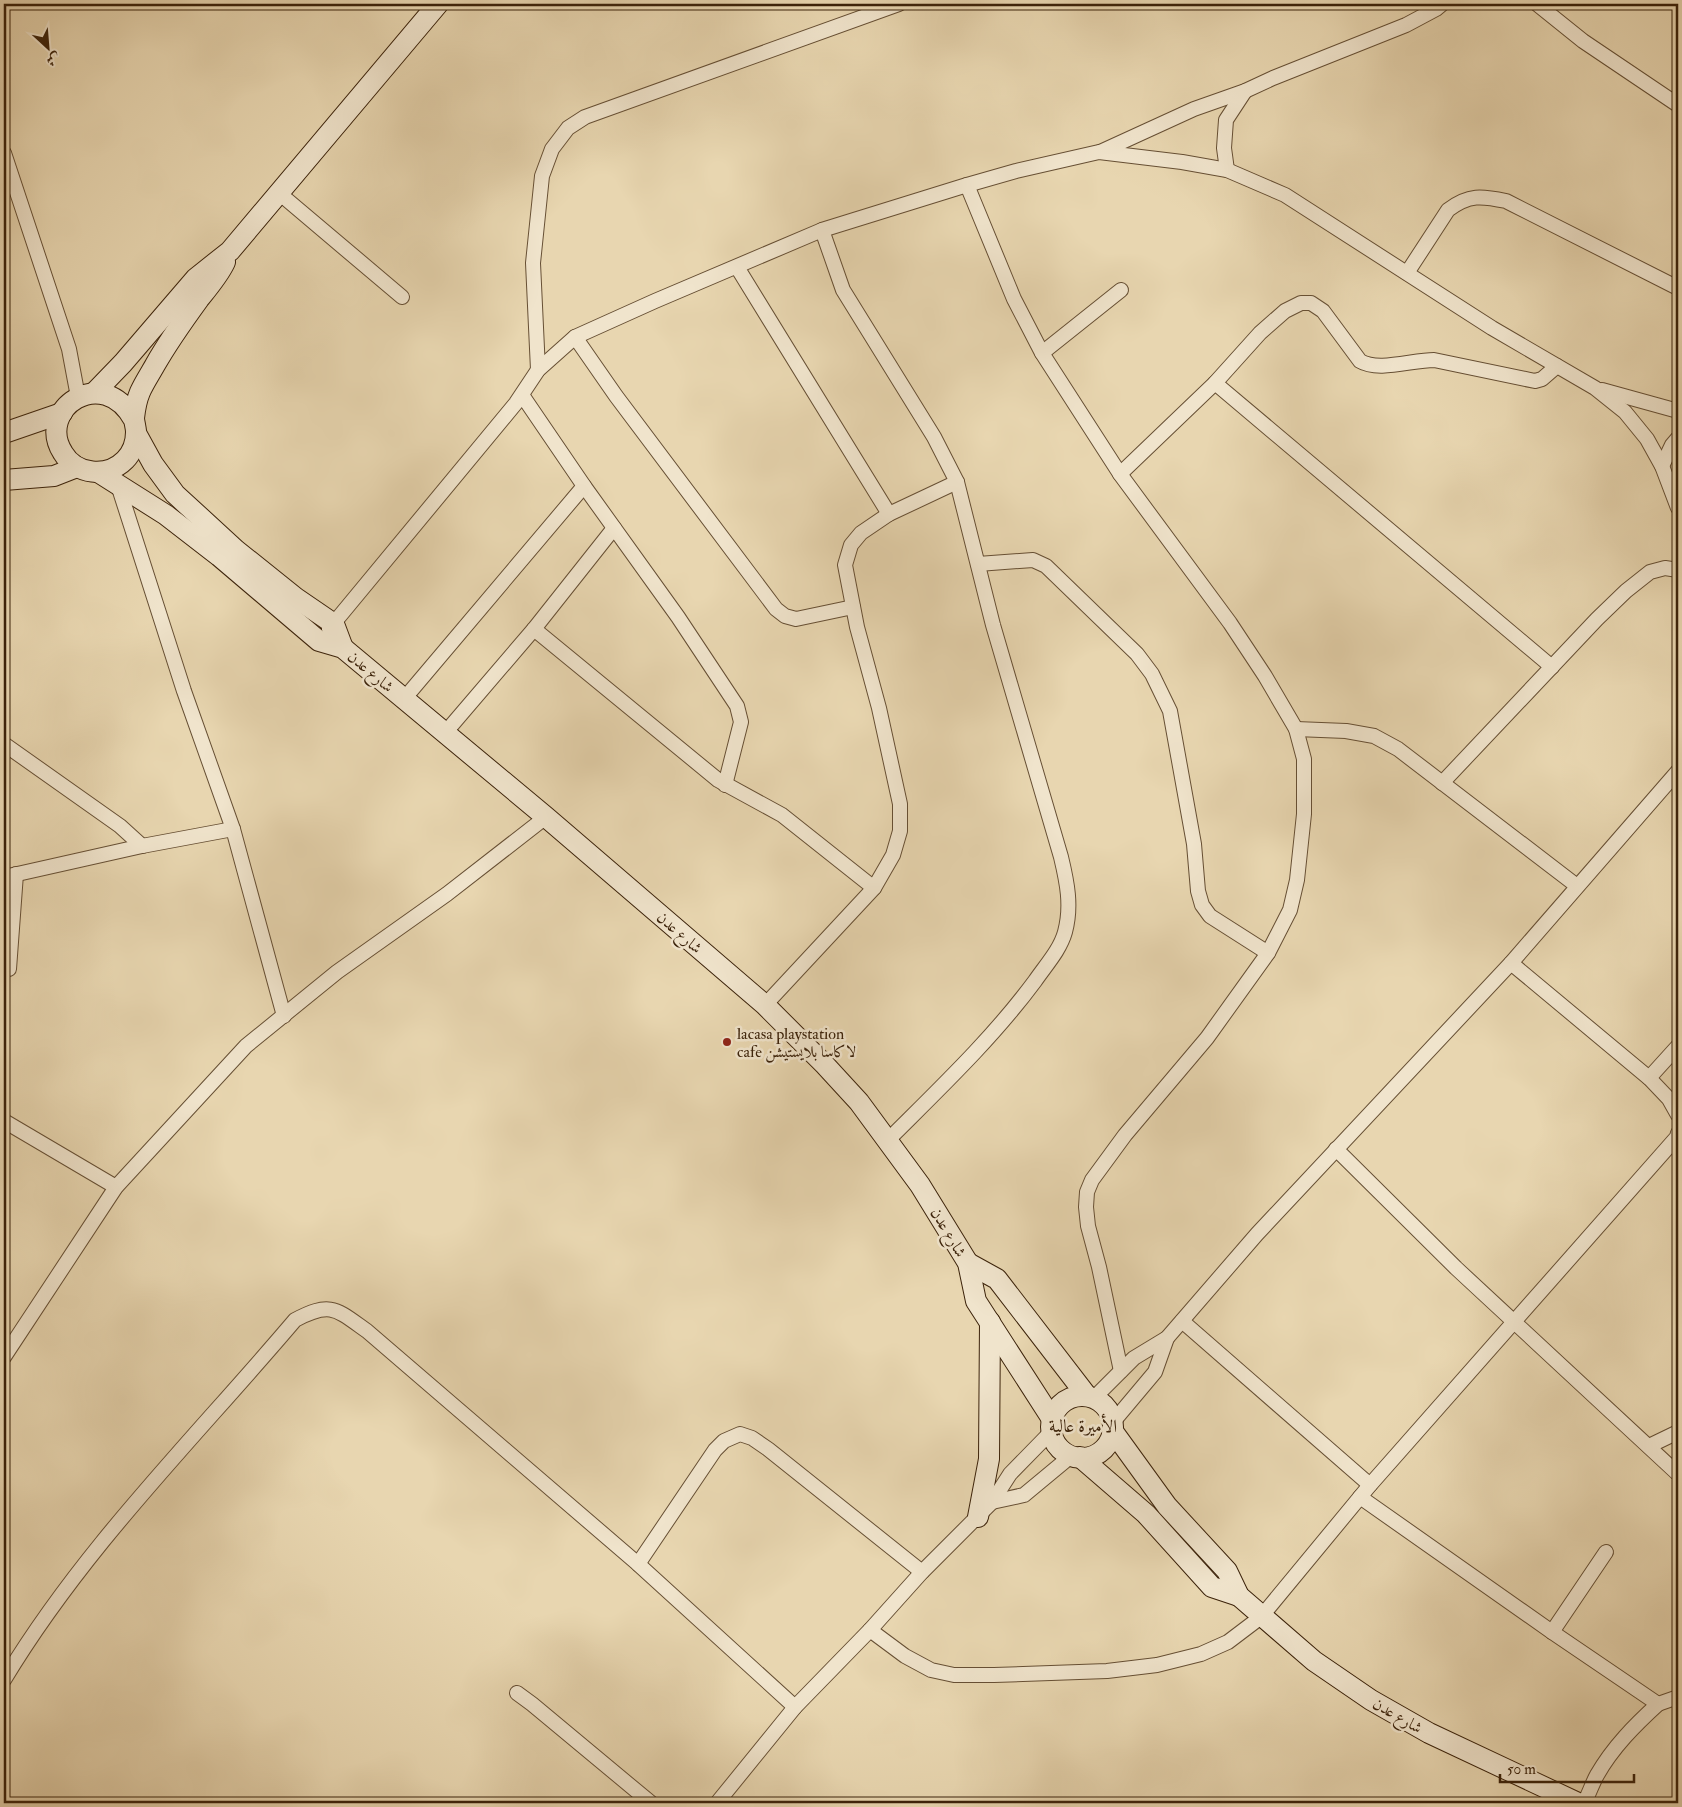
<svg xmlns="http://www.w3.org/2000/svg" width="1682" height="1807" viewBox="0 0 1682 1807" font-family="'IM FELL Double Pica',Amiri,serif">
<style>
.lines{fill:none;stroke-linecap:round;stroke-linejoin:round}
.street-casing{stroke:#664f34;stroke-width:16}
.secondary-casing{stroke:#3b220a;stroke-width:22}
.street{stroke:#f0e4cc;stroke-width:14}
.secondary{stroke:#f0e4cc;stroke-width:20}
.poi-dot{fill:#8f2418;stroke:#f0e4cc;stroke-width:2}
.labels{text-anchor:middle;stroke-width:5;stroke-linejoin:round;paint-order:stroke}
.street-label{font-size:16px;fill:#3b220a;stroke:#f0e4cc}
.poi-label{font-size:16px;fill:#3b220a;stroke:#f0e4cc;text-anchor:start}
.neighbourhood-label{font-size:18px;fill:#3b220a;stroke:#f0e4cc}
</style>
<rect width="100%" height="100%" fill="#e8d6b0"/>
<filter id="stains"><feTurbulence type="fractalNoise" baseFrequency=".004" numOctaves="4"/><feColorMatrix values="0 0 0 0 .2 0 0 0 0 .09 0 0 0 0 .02 0 0 0 .5 -.17"/></filter>
<radialGradient id="worn" r=".72"><stop offset=".6" stop-color="#630" stop-opacity="0"/><stop offset="1" stop-color="#630" stop-opacity=".3"/></radialGradient>
<g class="lines">
<g class="street-casing">
<g id="street">
<polyline points="1537,4 1583,41 1678,105"/>
<polyline points="1100,152 1194,109 1245,91 1273,78 1406,25 1436,9 1442,4"/>
<polyline points="4,153 69,349 78,397"/>
<polyline points="1227,170 1224,148 1226,120 1245,91"/>
<polyline points="967,185 1014,299 1042,353 1120,474 1230,623 1265,676 1296,729 1304,759 1304,814 1297,880 1290,910 1268,953 1207,1038 1125,1135 1092,1180 1087,1192 1086,1207 1088,1226 1099,1267 1121,1371"/>
<polyline points="279,193 402,297"/>
<path d="M 822,230 L 843,290 L 934,437 L 957,482 L 993,625 L 1061,857 C 1067,882 1072,906 1065,932 C 1060,950 1046,965 1035,981 C 992,1039 939,1089 888,1140"/>
<polyline points="737,267 889,514"/>
<path d="M 1407,273 L 1448,210 C 1469,194 1482,196 1506,201 L 1678,288"/>
<polyline points="575,337 616,396 776,609 785,616 796,619 853,607"/>
<polyline points="1042,353 1121,290"/>
<polyline points="538,370 533,263 542,176 552,149 568,128 585,117 899,4"/>
<polyline points="1215,383 1552,667"/>
<polyline points="1602,390 1678,411"/>
<polyline points="522,395 584,486 678,617 737,706 741,722 725,785"/>
<polyline points="1662,466 1672,445 1678,438"/>
<path d="M 1120,474 L 1215,383 L 1260,333 L 1285,311 L 1301,303 L 1311,303 L 1323,311 L 1360,361 C 1378,372 1412,360 1434,360 L 1535,381 L 1542,379 L 1557,366"/>
<polyline points="118,485 184,691 233,829 284,1016"/>
<polyline points="978,564 1033,560 1046,566 1137,654 1152,674 1170,711 1194,844 1198,891 1202,905 1210,916 1268,953"/>
<polyline points="329,629 516,403 538,370 575,337 655,301 822,230 967,185 1016,171 1099,152 1182,162 1227,170 1285,195 1492,328 1595,388 1625,412 1647,439 1662,466 1678,508"/>
<polyline points="534,629 718,780 782,815 874,888"/>
<polyline points="404,699 584,486"/>
<polyline points="1296,729 1346,731 1374,736 1398,749 1577,886"/>
<polyline points="445,733 534,629 614,528"/>
<polyline points="4,744 120,826 142,846"/>
<polyline points="1442,783 1597,619 1626,591 1650,572 1665,568 1678,570"/>
<polyline points="4,877 142,846 233,829"/>
<polyline points="1511,963 1649,1078 1669,1099 1678,1115"/>
<polyline points="9,969 16,874"/>
<polyline points="765,1005 874,888 893,855 900,831 900,804 879,708 857,627 845,565 851,545 861,533 889,514 957,482"/>
<polyline points="1649,1078 1678,1046"/>
<polyline points="4,1121 116,1187"/>
<polyline points="1336,1149 1456,1268 1678,1474"/>
<polyline points="1182,1321 1370,1485"/>
<polyline points="4,1357 116,1187 246,1046 337,972 447,894 546,817"/>
<polyline points="1094,1398 1134,1358 1167,1338 1257,1234 1511,963 1678,771"/>
<polyline points="1113,1422 1155,1372 1167,1338"/>
<polyline points="1649,1446 1678,1432"/>
<polyline points="1360,1497 1552,1632 1658,1704 1678,1697"/>
<polyline points="992,1502 1024,1495 1071,1456"/>
<polyline points="638,1564 715,1450 724,1441 740,1434 752,1438 768,1449 922,1572"/>
<polyline points="870,1630 905,1656 931,1670 954,1675 994,1675 1107,1671 1157,1665 1201,1654 1228,1642 1261,1617 1370,1485 1677,1137 1678,1133"/>
<polyline points="1552,1632 1606,1552"/>
<path d="M 4,1680 C 84,1547 195,1438 295,1320 C 331,1301 336,1309 367,1331 L 638,1564 L 795,1707"/>
<polyline points="517,1693 532,1704 651,1803"/>
<polyline points="717,1803 795,1707 870,1630 922,1572 992,1502 1010,1474 1051,1432"/>
<path d="M 1584,1803 C 1589,1794 1592,1784 1597,1775 C 1613,1747 1635,1725 1658,1704"/>
</g>
</g>
<g class="secondary-casing">
<g id="secondary">
<polyline points="94,393 123,363 196,278 230,251 438,4"/>
<path d="M 134,420 C 103,363 35,409 63,453 C 76,475 107,478 125,460 C 132,453 136,442 136,432 C 136,427 134,422 134,418 C 135,409 137,399 140,392 C 144,383 150,374 155,365 C 168,342 183,321 199,299 C 208,288 219,275 225,262"/>
<polyline points="4,433 62,413"/>
<polyline points="136,433 153,464 175,494 236,550 296,598 334,624 343,648"/>
<polyline points="98,472 166,515 219,556 319,641 343,648 546,817 765,1005 825,1065 859,1102 920,1185 968,1263 976,1301 1052,1419"/>
<polyline points="4,480 54,476 77,467"/>
<polyline points="968,1263 997,1279 1087,1396"/>
<circle cx="1082" cy="1427" r="31"/>
<polyline points="1112,1430 1167,1506 1227,1571 1239,1596 1314,1661 1371,1700 1429,1733 1578,1803"/>
<polyline points="1080,1457 1146,1514 1212,1587 1239,1596"/>
<polyline points="978,1517 989,1459 990,1322"/>
</g>
</g>
<use href="#street" class="street"/>
<use href="#secondary" class="secondary"/>
</g>
<circle class="poi-dot" cx="727" cy="1042" r="5"/>
<g class="labels">
<g class="street-label">
<text transform="translate(371 671) rotate(40)" y="6">شارع عدن</text>
<text transform="translate(680 932) rotate(41)" y="6">شارع عدن</text>
<text transform="translate(949 1232) rotate(59)" y="6">شارع عدن</text>
<text transform="translate(1398 1715) rotate(30)" y="6">شارع عدن</text>
</g>
<g class="poi-label">
<text x="737" y="1039">lacasa playstation<tspan x="737" dy="18">cafe لاكاسا بلايستيشن</tspan></text>
</g>
<g class="neighbourhood-label">
<text x="1083" y="1432">الأميرة عالية</text>
</g>
</g>
<rect width="1682" height="1807" fill="none" stroke="#e8d6b0" stroke-width="20"/>
<rect x="5" y="5" width="1672" height="1797" fill="none" stroke="#3b220a" stroke-width="2.5"/>
<rect x="10" y="10" width="1662" height="1787" fill="none" stroke="#3b220a"/>
<g transform="translate(48 48) rotate(154)" stroke="#f0e4cc" stroke-width="4" paint-order="stroke">
<path d="M0-4L9 19L0 12L-9 19Z" fill="#3b220a"/>
<text y="-8" font-size="14" font-weight="bold" text-anchor="middle" fill="#3b220a">ش</text>
</g>
<path d="M1500 1774v8h134v-8" fill="none" stroke="#3b220a" stroke-width="2.5"/>
<text x="1507" y="1774" font-size="15" fill="#3b220a" stroke="#f0e4cc" stroke-width="4" paint-order="stroke">50 m</text>
<rect width="100%" height="100%" filter="url(#stains)"/>
<rect width="100%" height="100%" fill="url(#worn)"/>
</svg>
